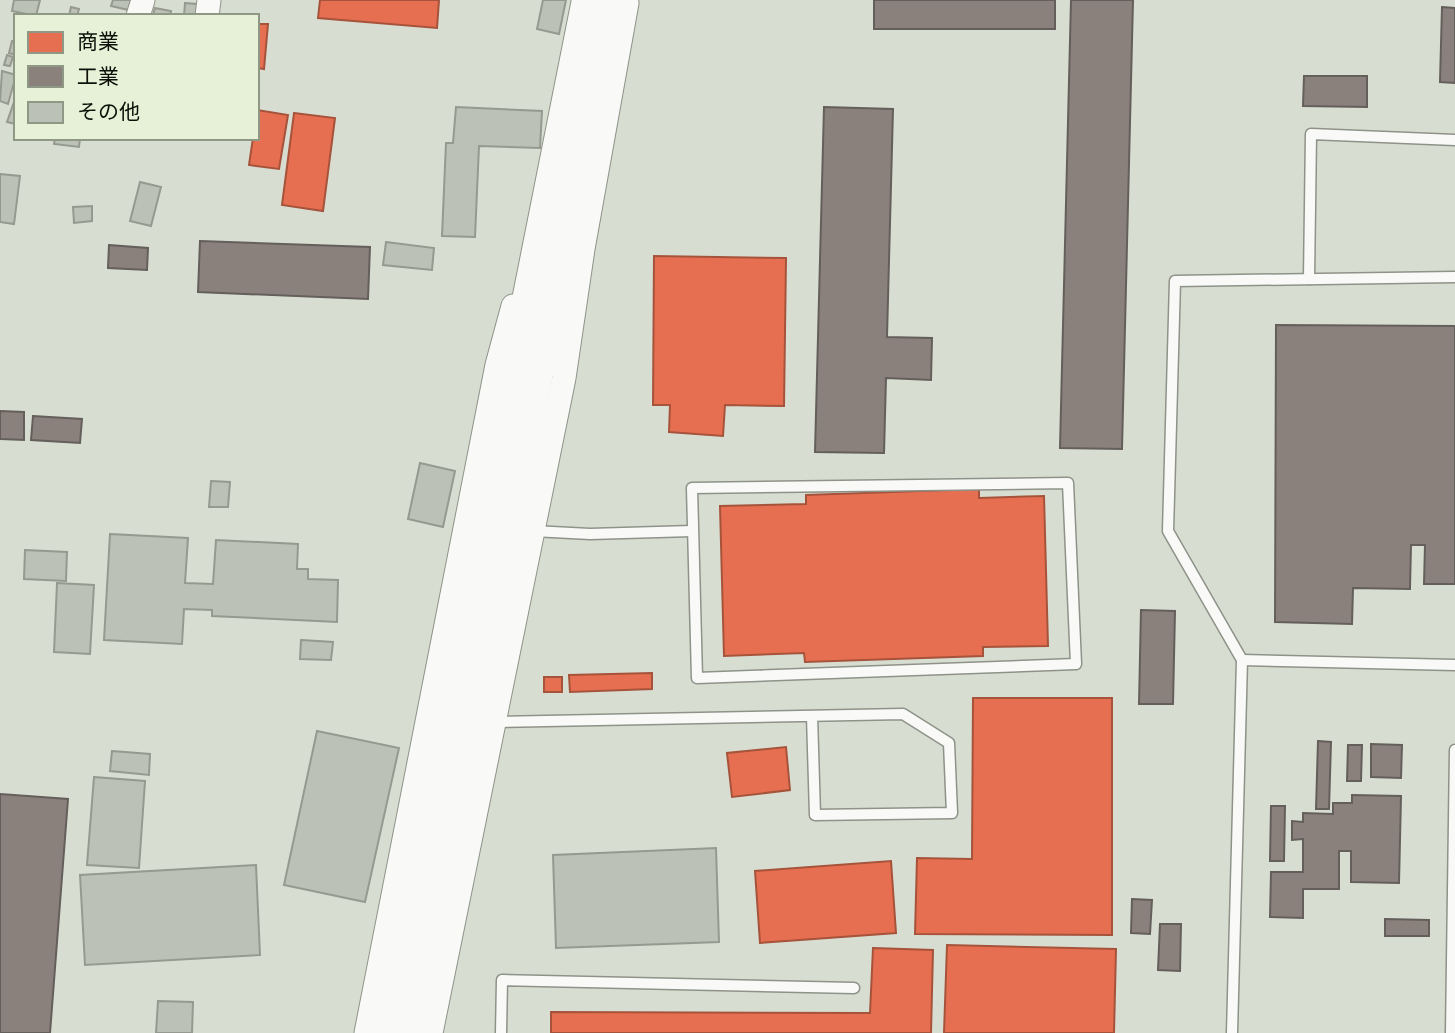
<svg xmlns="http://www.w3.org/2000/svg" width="1455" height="1033" viewBox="0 0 1455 1033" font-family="'PT Sans Narrow','Noto Sans JP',sans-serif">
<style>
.shops{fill:#e76f51;stroke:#a6533b;stroke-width:2}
.industry{fill:#8a817c;stroke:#645f5a;stroke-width:2}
.building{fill:#bcc1b7;stroke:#959990;stroke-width:2}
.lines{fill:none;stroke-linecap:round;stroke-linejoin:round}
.lane-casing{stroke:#8e9288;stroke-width:13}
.street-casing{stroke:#8e9288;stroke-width:25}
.secondary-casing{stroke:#8e9288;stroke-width:34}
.lane{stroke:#f9faf8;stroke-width:10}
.street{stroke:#f9faf8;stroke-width:23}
.secondary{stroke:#f9faf8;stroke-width:32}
</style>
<rect width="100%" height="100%" fill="#d8ddd1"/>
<g class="shops">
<polygon points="320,0 439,0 437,28 318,18"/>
<polygon points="257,24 268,24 264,69 257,68"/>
<polygon points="257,110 288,115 279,169 249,165 253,138 257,138"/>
<polygon points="294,113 335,118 323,211 282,205"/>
<polygon points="654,256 786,258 784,406 725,405 723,436 669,432 670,405 653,405"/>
<polygon points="979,489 979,498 1044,496 1048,646 983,647 983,656 805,662 804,653 724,656 720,506 806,504 806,495"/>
<polygon points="652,673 652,689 570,692 569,675"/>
<rect x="544" y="677" width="18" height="15"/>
<polygon points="973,698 1112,698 1112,935 915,934 917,858 972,859"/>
<polygon points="786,747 790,790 732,797 727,753"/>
<polygon points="891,861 896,933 760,943 755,871"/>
<polygon points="947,945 1116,949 1114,1033 944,1033"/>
<polygon points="873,948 933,950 931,1033 551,1033 551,1012 870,1013"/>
</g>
<g class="industry">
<rect x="874" y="0" width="181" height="29"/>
<polygon points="1071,0 1133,0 1122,449 1060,448"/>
<polygon points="1442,7 1455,8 1455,83 1440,82"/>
<polygon points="1304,76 1367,76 1367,107 1303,106"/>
<polygon points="824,107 893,109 887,337 932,338 931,380 886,378 884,453 815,452"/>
<polygon points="200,241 370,247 368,299 198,292"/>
<polygon points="109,245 148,248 147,270 108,268"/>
<polygon points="1276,325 1455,326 1455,584 1424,584 1425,545 1411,545 1410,589 1353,588 1352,624 1275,622"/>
<polygon points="0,411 24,412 24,440 0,439"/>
<polygon points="33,416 82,419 80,443 31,440"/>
<polygon points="1141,610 1175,611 1173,704 1139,704"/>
<polygon points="1318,741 1331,742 1329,809 1316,809"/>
<polygon points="1371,744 1402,745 1401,778 1371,777"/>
<polygon points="1348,745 1362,745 1361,781 1347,781"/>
<polygon points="0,794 68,799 50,1033 0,1033"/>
<polygon points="1352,795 1401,796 1399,883 1351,882 1351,851 1339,851 1339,889 1303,889 1303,918 1270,917 1271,872 1303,872 1303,839 1292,840 1292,821 1303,822 1303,813 1333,814 1333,803 1352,803"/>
<polygon points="1271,806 1285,806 1284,861 1270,861"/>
<polygon points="1132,899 1152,900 1150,934 1131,933"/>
<polygon points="1385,919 1429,920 1429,936 1385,936"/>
<polygon points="1160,924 1181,924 1180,971 1158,970"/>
</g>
<g class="building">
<polygon points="14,0 40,0 36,16 12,11"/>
<polygon points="113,0 136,0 133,11 111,6"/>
<polygon points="543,0 566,0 559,34 537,29"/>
<polygon points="185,3 197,4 201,16 184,16"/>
<polygon points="71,7 79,9 77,16 69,16"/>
<polygon points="155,8 171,11 170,16 148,16 153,15"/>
<polygon points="12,41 16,42 16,55 9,53"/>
<polygon points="7,55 13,57 10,66 4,65"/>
<polygon points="2,71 16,75 8,104 0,101"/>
<polygon points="14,102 16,103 16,124 7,122"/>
<polygon points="456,107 542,111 540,148 479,146 475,237 442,236 446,143 453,143"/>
<polygon points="55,138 80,138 79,147 54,144"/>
<polygon points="0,174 20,176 14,224 0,222"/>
<polygon points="140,182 161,187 151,226 130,221"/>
<polygon points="92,206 92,221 74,223 73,207"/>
<polygon points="386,242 434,248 432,270 383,265"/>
<polygon points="420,463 455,471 443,527 408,519"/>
<polygon points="211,481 230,482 228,507 209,507"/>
<polygon points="110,534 188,538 185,583 213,584 216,540 298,544 297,569 308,569 308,579 338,580 337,622 212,616 212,610 184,609 182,644 104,640"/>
<polygon points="25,550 67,552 66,581 24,579"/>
<polygon points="57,583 94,585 90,654 54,652"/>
<polygon points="301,640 333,642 331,660 300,659"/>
<polygon points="317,731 399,748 365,902 284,885"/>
<polygon points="112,751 150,754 149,775 110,771"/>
<polygon points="94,777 145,781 139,868 87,865"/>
<polygon points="716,848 719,942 556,948 553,855"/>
<polygon points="256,865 260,955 85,965 80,875"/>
<polygon points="158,1001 193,1002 192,1033 156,1033"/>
</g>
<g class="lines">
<g class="lane-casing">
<g id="lane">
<polyline points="1309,279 1311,134 1455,140"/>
<polygon points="1068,483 1076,664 697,678 692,488"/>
<polyline points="533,531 590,534 692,531"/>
<polyline points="1242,660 1455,665"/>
<polyline points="494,722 903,714 949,743 952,813 815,815 812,716"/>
<polyline points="501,1033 502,980 854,988"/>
<polyline points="1232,1033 1242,660 1168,531 1175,281 1455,277"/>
<polyline points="1451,1033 1455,750"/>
</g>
</g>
<g class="street-casing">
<g id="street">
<polyline points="138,16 143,0"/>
<polyline points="207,16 209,0"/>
<polyline points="366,1033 497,365 513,306"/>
<polyline points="431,1033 564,378 583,249 627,3"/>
</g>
</g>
<g class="secondary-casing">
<g id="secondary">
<polyline points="382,1033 588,0"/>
<polyline points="411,1033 547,322 612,0"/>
</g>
</g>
<use href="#lane" class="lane"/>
<use href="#street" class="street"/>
<use href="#secondary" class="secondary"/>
</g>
<rect x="14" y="14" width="245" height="126" fill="#e6f1d8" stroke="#8f9785" stroke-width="2"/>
<rect x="28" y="32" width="35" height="21" fill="#e76f51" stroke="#8f9785" stroke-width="2"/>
<text x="77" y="49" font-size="21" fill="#0d1109">商業</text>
<rect x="28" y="66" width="35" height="21" fill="#8a817c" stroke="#8f9785" stroke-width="2"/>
<text x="77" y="84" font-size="21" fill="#0d1109">工業</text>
<rect x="28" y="102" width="35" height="21" fill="#bcc1b7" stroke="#8f9785" stroke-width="2"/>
<text x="77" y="119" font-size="21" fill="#0d1109">その他</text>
</svg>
